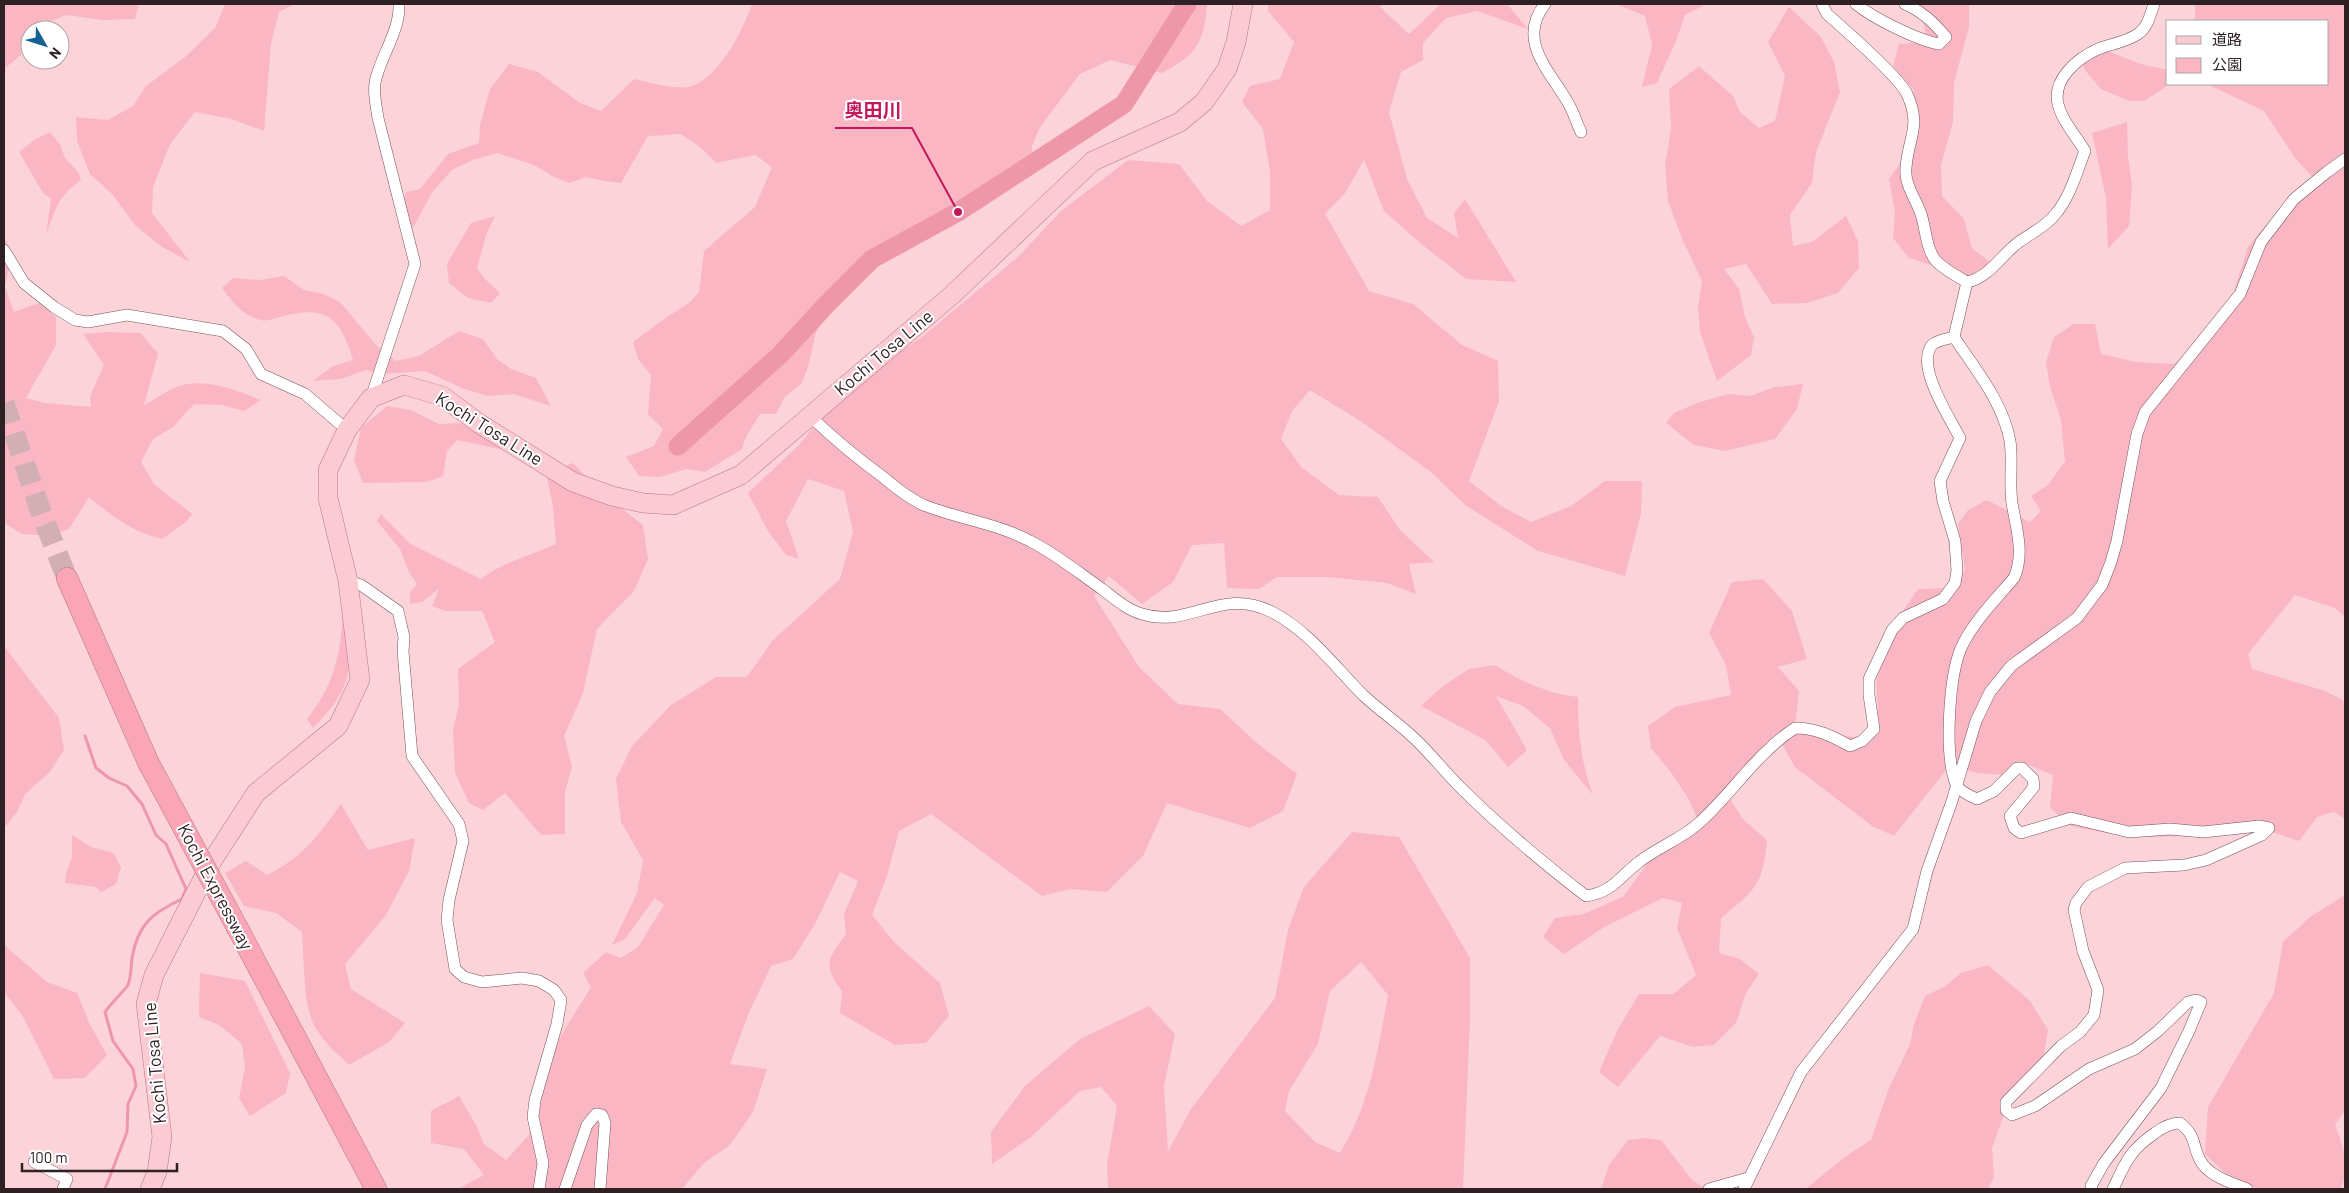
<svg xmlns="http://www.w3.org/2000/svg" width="2349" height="1193" viewBox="0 0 2349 1193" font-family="Barlow,'Noto Sans JP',sans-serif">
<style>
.green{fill:#fab7c3;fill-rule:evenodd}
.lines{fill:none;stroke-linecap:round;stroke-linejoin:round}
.stream{stroke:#ee97a8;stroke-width:3}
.river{stroke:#ee97a8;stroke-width:19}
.motorway-tunnel{stroke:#d2afb5;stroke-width:21;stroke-dasharray:21 11;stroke-linecap:butt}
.minor-casing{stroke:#745258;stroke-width:12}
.primary-casing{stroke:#b37783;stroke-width:20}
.motorway-casing{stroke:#b37783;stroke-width:22}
.minor{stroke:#fff;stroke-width:11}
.primary{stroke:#fccad3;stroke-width:19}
.motorway{stroke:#faa6b6;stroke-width:21}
.motorway-bridge-casing{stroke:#b37783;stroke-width:22;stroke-linecap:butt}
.motorway-bridge{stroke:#faa6b6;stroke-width:21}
.labels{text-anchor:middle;stroke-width:4;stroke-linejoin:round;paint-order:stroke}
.street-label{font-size:18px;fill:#2f2023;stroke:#fff}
.leader{fill:none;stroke:#c2185b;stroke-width:2}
.callout-dot{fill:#c2185b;stroke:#fff;stroke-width:2}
.callout-label{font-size:19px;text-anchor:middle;font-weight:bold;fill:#c2185b;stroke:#fff;stroke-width:4;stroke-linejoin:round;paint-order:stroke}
</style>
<rect width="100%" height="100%" fill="#fbd3d9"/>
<g class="green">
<path d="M 4,4 L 139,4 L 135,19 L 102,20 L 66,15 L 39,26 L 37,30 L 30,30 C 30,52 19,56 4,69 Z"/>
<polygon points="225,4 295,4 279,12 271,44 264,131 231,119 195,112 170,144 153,187 152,213 190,262 162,247 135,225 112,194 90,174 77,141 76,117 108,120 133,106 146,86 185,57 215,28"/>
<path d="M 752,4 L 1207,4 C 1205,42 1195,56 1162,73 L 1110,60 L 1080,74 L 1040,127 L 1032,146 L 1031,171 L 995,189 L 946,219 L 889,245 L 853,276 L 816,332 L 809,364 L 802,383 L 785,397 L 776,414 L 760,414 L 745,439 L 742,449 L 705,472 L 686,469 L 660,477 L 639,476 L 626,457 L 654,446 L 663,429 L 648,414 L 651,375 L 638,359 L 633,342 L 664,319 L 689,303 L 699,292 L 704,251 L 755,207 L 772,167 L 755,155 L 716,163 L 700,147 L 681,134 L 648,136 L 621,183 L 604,181 L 586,177 L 569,183 L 554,177 L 534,165 L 497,153 L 473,160 L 452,170 L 433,191 L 413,228 L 404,204 L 406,192 L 420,189 L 448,154 L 479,143 L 480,125 L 490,89 L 509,64 L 538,72 L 580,103 L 601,111 L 634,79 C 650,82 676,91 692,86 C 720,76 743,30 752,4 Z"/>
<path d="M 1268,4 L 1382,4 L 1380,7 L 1409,34 L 1441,4 L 1507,4 L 1528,29 L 1477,11 L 1446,18 L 1423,43 L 1423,60 L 1401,72 L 1389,112 L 1407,179 L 1427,218 L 1458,238 L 1454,213 L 1465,199 L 1516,282 L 1466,279 L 1420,243 L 1384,211 L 1364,160 L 1345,193 L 1325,214 L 1369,291 L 1413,304 L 1462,345 L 1498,361 L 1499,401 L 1469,481 L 1501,506 L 1531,522 L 1571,506 L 1605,481 L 1642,481 L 1641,514 L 1625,576 L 1538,551 L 1465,505 L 1431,472 L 1362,422 L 1310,390 L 1292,411 L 1281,439 L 1301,467 L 1339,495 L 1378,497 L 1400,530 L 1434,562 L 1409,564 L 1416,594 L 1387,583 L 1327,577 L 1277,577 L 1259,589 L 1227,588 L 1224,543 L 1192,545 L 1173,582 L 1142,604 L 1109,576 L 1094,596 L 1139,667 L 1178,704 L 1220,709 L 1257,743 L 1297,774 L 1283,811 L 1250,828 L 1167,803 L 1143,856 L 1107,892 L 1070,889 L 1042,896 L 931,814 L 899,831 L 887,876 L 872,915 L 894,942 L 940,983 L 949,1016 L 926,1043 L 895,1045 L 840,1013 L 842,991 C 822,966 828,958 846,934 L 844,914 L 858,881 L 840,872 L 815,924 L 793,959 L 771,966 L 748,1015 L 730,1064 L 767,1069 L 753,1112 L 730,1145 L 704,1163 L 682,1189 L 458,1189 L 484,1175 L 464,1149 L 431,1143 L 431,1111 L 459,1096 L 476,1125 L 484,1144 L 506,1160 L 529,1135 L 537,1095 L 554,1047 L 591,987 L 583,973 L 606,952 L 621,958 L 638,947 L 664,905 L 655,898 L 624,940 L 612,945 L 637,893 L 643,860 L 621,822 L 616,779 L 632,746 L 671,705 L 716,677 L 747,677 L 773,640 L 840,579 L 853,532 L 844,491 L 808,479 L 786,521 L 799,559 L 786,555 L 768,531 L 748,493 L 799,445 L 845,388 L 922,337 L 1018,257 L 1061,211 L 1128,160 L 1179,164 L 1207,201 L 1241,226 L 1270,210 L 1270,172 L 1263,129 L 1242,102 L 1250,86 L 1280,79 L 1294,42 L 1268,11 Z"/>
<polygon points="1616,4 1707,4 1685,15 1676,41 1657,83 1642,87 1652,45 1645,16"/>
<polygon points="1915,4 1969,4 1969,27 1954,83 1953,122 1941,165 1942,196 1964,219 1972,248 1991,263 1974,279 1909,258 1893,238 1895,213 1889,179 1904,158 1920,122 1913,89 1893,66 1899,44 1927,42 1922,13"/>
<path d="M 2195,4 L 2345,4 L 2345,617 L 2335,608 L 2295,595 L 2248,654 L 2252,669 L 2325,691 L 2343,700 L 2345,711 L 2345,819 L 2334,812 L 2317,817 L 2299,841 L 2269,831 L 2191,836 L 2144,837 L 2107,833 L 2070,826 L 2050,807 L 2053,775 L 2029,765 L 2003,775 L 1977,773 L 1950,765 L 1894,836 L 1872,826 L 1795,767 L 1782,744 L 1753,767 L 1730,799 L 1743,819 L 1767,840 C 1763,886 1755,890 1721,918 L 1719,953 L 1740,959 L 1759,974 L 1746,993 L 1736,1023 L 1714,1045 L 1693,1047 L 1660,1036 L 1618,1087 L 1599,1072 L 1617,1031 L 1639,994 L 1673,994 L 1696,975 L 1677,928 L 1682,903 L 1663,898 L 1604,927 L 1564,954 L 1543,937 L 1555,918 L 1584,914 L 1624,896 L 1649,861 L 1698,820 L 1688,798 L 1670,771 L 1651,748 L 1648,726 L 1675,707 L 1731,695 L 1726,665 L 1709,633 L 1732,582 L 1763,579 L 1792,611 L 1807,659 L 1778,667 L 1799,691 L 1795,727 L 1863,739 L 1874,733 L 1878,709 L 1876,684 L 1887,642 L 1898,618 L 1918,589 L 1953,588 L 1965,570 L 1958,524 L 1968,510 L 1987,500 L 2030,522 L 2041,511 L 2031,496 L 2048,485 L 2065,461 L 2061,420 L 2050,387 L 2046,362 L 2054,337 L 2074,324 L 2095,324 L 2101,354 L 2136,362 L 2174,364 L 2199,341 L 2232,297 L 2248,247 L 2269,222 L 2315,180 L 2295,158 L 2264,111 L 2207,84 L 2328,84 L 2328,21 L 2195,21 Z"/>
<polygon points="1789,7 1821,37 1834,62 1840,92 1816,152 1812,183 1790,215 1793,246 1812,242 1846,216 1858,241 1859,268 1838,293 1807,303 1772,304 1746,264 1724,269 1739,289 1745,317 1754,337 1751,355 1717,381 1700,332 1698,308 1702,281 1683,241 1668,201 1665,165 1671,129 1669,89 1699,66 1733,96 1740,112 1759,128 1775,121 1785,76 1768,42"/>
<polygon points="2107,51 2141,64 2168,70 2168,83 2164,88 2144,101 2129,101 2101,89 2084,69 2084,55"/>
<polygon points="2127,122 2128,157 2132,185 2129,226 2108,249 2106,198 2092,133"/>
<path d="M 50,132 L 60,144 L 65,158 L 78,172 L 81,180 C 56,198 57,208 46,234 L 51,199 L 43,193 L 19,152 L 34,140 Z"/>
<polygon points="495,216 486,235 477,268 485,279 500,293 491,303 468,298 449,283 447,264 471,223"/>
<path d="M 4,237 L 12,253 L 5,287 L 14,312 L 39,303 L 56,317 L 56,345 L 26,398 L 45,403 L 91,407 L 90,396 L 104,365 L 83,334 L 107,332 L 141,333 L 158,354 L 144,405 C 156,399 170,388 182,385 C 209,379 236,390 261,400 L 244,411 L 222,405 L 194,404 L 173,427 L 153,439 L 141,462 L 154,484 L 192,514 L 186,522 L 162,539 C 132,532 112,516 89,497 L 69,529 L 48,536 L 22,534 L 4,523 Z"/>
<path d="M 284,276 L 304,290 L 324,294 L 340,302 L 375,344 L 396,361 L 419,356 L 459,331 L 483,339 L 497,359 L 511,369 L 536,378 L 551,406 L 513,394 L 488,396 L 464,389 L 425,371 L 383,374 L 366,370 L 341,379 L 313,381 L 333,366 L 353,360 C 340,318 328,305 283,316 C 276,318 267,322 260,320 C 241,314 234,304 222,288 L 233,278 L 260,280 Z"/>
<polygon points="1803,384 1797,409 1775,439 1725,451 1694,445 1666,423 1674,413 1697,403 1728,394 1750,396 1775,387"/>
<polygon points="387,406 411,410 439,424 464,423 504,450 457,440 447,451 443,476 427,482 363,483 354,460 361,428"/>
<path d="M 573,463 L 603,494 L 643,525 L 648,559 L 634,591 L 597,629 L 583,693 L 564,736 L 572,767 L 565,792 L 565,834 L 541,835 L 505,793 L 483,810 L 469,803 L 455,773 L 453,729 L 459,705 L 458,669 L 495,642 L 482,611 L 445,611 L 432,606 L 439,589 L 422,602 L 410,604 L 410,592 L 417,584 L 409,572 L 400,549 L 377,521 L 381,514 L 409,543 L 481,579 C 501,563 532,555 556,544 L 553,507 L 546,473 Z"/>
<path d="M 344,600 C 350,661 361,681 313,728 L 307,719 C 338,680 341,648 344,600 Z"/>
<polygon points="4,646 59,718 64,750 49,773 25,794 17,812 6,826 4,825"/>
<path d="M 1494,665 C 1520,680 1547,694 1578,697 C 1578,732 1581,763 1593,795 L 1564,760 L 1550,728 L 1523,706 L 1496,696 L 1527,750 L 1508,767 L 1485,740 L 1421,706 L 1443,686 L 1469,669 Z"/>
<path d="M 341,804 L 368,850 L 415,838 L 409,871 L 386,915 L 345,964 L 351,989 L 405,1023 L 389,1042 L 349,1065 C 336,1053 324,1042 315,1027 C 303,1008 304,956 302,932 L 276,913 L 244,906 L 225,873 L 246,861 L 267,875 C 302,858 319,835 341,804 Z"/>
<path d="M 1352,832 L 1399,837 L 1470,958 L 1470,1019 L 1463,1189 L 1108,1189 L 1107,1165 L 1117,1106 L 1101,1087 L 1080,1091 L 1031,1137 L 992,1164 L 991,1132 L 1025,1086 L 1080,1039 L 1149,1006 L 1175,1034 L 1164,1086 L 1168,1151 L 1191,1109 L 1275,998 L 1288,930 L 1304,887 ZM 1361,962 L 1388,995 C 1378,1050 1370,1105 1340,1153 L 1315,1142 L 1285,1111 L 1289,1091 L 1318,1044 L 1330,991 Z"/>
<polygon points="72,835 91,847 113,853 121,867 116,884 101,892 96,887 65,883 66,873 72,857"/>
<path d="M 2345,895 L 2345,1110 L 2335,1125 C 2344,1146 2349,1167 2341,1189 L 2257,1189 L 2224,1172 L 2205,1154 L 2208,1107 L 2274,993 L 2283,942 L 2310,917 Z"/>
<polygon points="4,945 47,982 77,993 90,1025 107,1055 85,1078 54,1079 22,1015 4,992"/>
<polygon points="1988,965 2030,1001 2048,1030 2043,1060 2003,1117 1992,1148 1994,1177 1988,1189 1805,1189 1849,1154 1871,1140 1889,1088 1910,1044 1914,1024 1925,996 1944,987 1961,973"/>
<polygon points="200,973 245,981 290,1073 286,1093 250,1116 239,1098 245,1067 242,1044 219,1025 199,1017"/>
<polygon points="1644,1138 1661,1140 1692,1180 1706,1189 1601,1189 1609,1165 1628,1140"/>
</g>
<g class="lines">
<path class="stream" d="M 85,736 L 96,768 L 109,778 L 127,786 L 142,804 L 156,835 L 166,844 L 186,889 L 182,899 C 152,913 138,924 132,958 C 131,966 131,978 128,985 C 124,991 111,1003 105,1012 L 113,1041 L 133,1069 L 136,1086 L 128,1104 L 127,1132 L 105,1189"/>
<polyline class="river" points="678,446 780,355 825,306 872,259 958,212 1124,104 1187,4"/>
<polyline class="motorway-tunnel" points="4,403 42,515 67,578"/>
<g class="minor-casing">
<g id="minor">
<path d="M 1545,4 C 1517,40 1548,69 1567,101 C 1573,110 1576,122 1581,132"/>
<path d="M 1822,4 L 1827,14 C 1843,28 1899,77 1907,94 C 1922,127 1908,137 1906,168 C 1904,184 1916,199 1921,214 C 1926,229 1926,249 1936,261 C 1945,270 1956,276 1967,282 C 1989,278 2002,254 2019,242 C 2033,232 2048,225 2058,211 C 2071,194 2077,171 2085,151 C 2076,136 2062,121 2058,104 C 2052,79 2078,58 2098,49 C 2111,44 2126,42 2138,34 C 2148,27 2150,15 2154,4"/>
<path d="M 1856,4 C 1873,18 1917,40 1939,44 L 1946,37 C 1933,22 1923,12 1905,4"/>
<polyline points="4,250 24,283 54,307 75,320 88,322 127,315 223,331 246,349 261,374 305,394 347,430"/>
<path d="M 1967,282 L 1954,337 C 1975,369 2003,402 2010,441 C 2013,461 2009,482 2012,503 C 2016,527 2025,554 2014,578 C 1995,600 1973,622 1961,648 C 1949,677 1944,755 1956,784 C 1959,791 1970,796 1977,799 L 1994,791 L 2017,768 L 2022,768 L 2033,779 L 2034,787 L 2010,816 L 2014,828 L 2021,833 L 2071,818 L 2129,832 L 2170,829 L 2203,832 L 2259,826 L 2269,828 L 2262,835 L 2206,860 L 2184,865 L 2125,868 L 2088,887 L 2076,903 L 2074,910 L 2083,951 L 2098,990 L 2094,1015 L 2080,1032 L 2061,1046 L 2006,1102 L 2006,1110 L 2012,1115 L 2035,1106 L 2089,1069 L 2135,1049 L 2158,1031 L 2188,1002 L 2196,1000 L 2201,1002 L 2189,1031 L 2161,1088 L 2104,1163 L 2091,1186 L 2092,1189"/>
<path d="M 371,398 L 415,264 L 378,118 C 376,104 372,88 377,75 C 384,51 400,29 399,4"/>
<path d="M 810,416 C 833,438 857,458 883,477 C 896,488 911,500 926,506 C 960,519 998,524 1030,541 C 1056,554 1079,573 1102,589 C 1114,598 1127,610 1142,614 C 1190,629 1221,586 1272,612 C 1309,631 1334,666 1363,695 C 1379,710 1398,723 1414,738 C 1430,753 1444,771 1460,787 C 1499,826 1542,862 1586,896 C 1613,892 1619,877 1639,862 C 1658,847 1682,839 1700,822 C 1733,792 1757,753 1795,728 C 1816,728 1832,736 1850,746 L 1862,741 L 1874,729 L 1869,695 L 1869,679 L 1892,630 L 1903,618 L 1943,599 L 1955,583 L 1957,571 L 1955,541 L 1943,501 L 1940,481 L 1960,438 C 1950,418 1915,366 1932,345 C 1937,340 1947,339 1954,337"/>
<polyline points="348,581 361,585 398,611 404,637 403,651 412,756 459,824 463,841 449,900 447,920 455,969 464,977 482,982 522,978 539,981 554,990 561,1000 557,1024 535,1100 533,1117 543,1163 539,1189"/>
<polyline points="34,1162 67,1179 63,1189"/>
<polyline points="565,1189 587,1125 596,1114 602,1115 605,1123 600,1189"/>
<polyline points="1709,1189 1748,1178"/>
<polyline points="1744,1189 1801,1072 1913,929 1927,871 1952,801 1976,721 1990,692 2011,666 2077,618 2102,585 2111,562 2117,541 2137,434 2145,412 2240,294 2261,242 2294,199 2327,172 2345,159"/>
<path d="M 2113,1189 C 2125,1163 2130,1150 2155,1133 C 2163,1127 2170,1123 2180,1123 C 2198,1138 2191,1143 2200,1160 C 2208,1176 2232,1183 2247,1189"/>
</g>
</g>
<g class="primary-casing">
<polyline id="primary" points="150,1189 157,1172 162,1137 146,1004 154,975 212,861 256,793 338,726 360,680 348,581 328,498 328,470 347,430 371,398 404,385 442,396 480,424 573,482 612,496 643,503 673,505 741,475 952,295 1093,161 1180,122 1204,102 1227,69 1236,42 1243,4"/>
</g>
<g class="motorway-casing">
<g id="motorway">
<polyline points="67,578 148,762"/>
<polyline points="238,929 376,1189"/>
</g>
</g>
<use href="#minor" class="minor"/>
<use href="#primary" class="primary"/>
<use href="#motorway" class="motorway"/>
<g class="motorway-bridge-casing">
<polyline id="motorway-bridge" points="148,762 238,929"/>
</g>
<use href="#motorway-bridge" class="motorway-bridge"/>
</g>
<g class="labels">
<g class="street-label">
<text transform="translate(884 353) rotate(-40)" y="6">Kochi Tosa Line</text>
<text transform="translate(489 429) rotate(32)" y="6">Kochi Tosa Line</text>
<text transform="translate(215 887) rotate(62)" y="6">Kochi Expressway</text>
<text transform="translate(155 1063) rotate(-95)" y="6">Kochi Tosa Line</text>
</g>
</g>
<path class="leader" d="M958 212L912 128H835"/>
<circle class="callout-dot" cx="958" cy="212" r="5"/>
<g class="callout-label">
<text x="873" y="117">奥田川</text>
</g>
<rect width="2349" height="1193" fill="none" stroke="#2f2023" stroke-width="10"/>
<rect x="2166" y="20" width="162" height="65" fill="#ffffff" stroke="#aca6a7"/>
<rect x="2176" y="36" width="25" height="8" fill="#fccad3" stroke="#aca6a7"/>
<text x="2212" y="45" font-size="15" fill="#2f2023">道路</text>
<rect x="2176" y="58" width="25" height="15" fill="#fab7c3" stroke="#aca6a7"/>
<text x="2212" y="70" font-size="15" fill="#2f2023">公園</text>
<g transform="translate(45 45) rotate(129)"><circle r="24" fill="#ffffff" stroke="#aca6a7"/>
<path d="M0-4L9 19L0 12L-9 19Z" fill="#176295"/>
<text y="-8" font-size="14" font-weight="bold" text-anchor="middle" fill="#2f2023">N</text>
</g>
<path d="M22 1163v8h155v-8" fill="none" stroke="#2f2023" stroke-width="2.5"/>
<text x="30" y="1163" font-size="15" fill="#2f2023" stroke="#ffffff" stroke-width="4" paint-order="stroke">100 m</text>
</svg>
